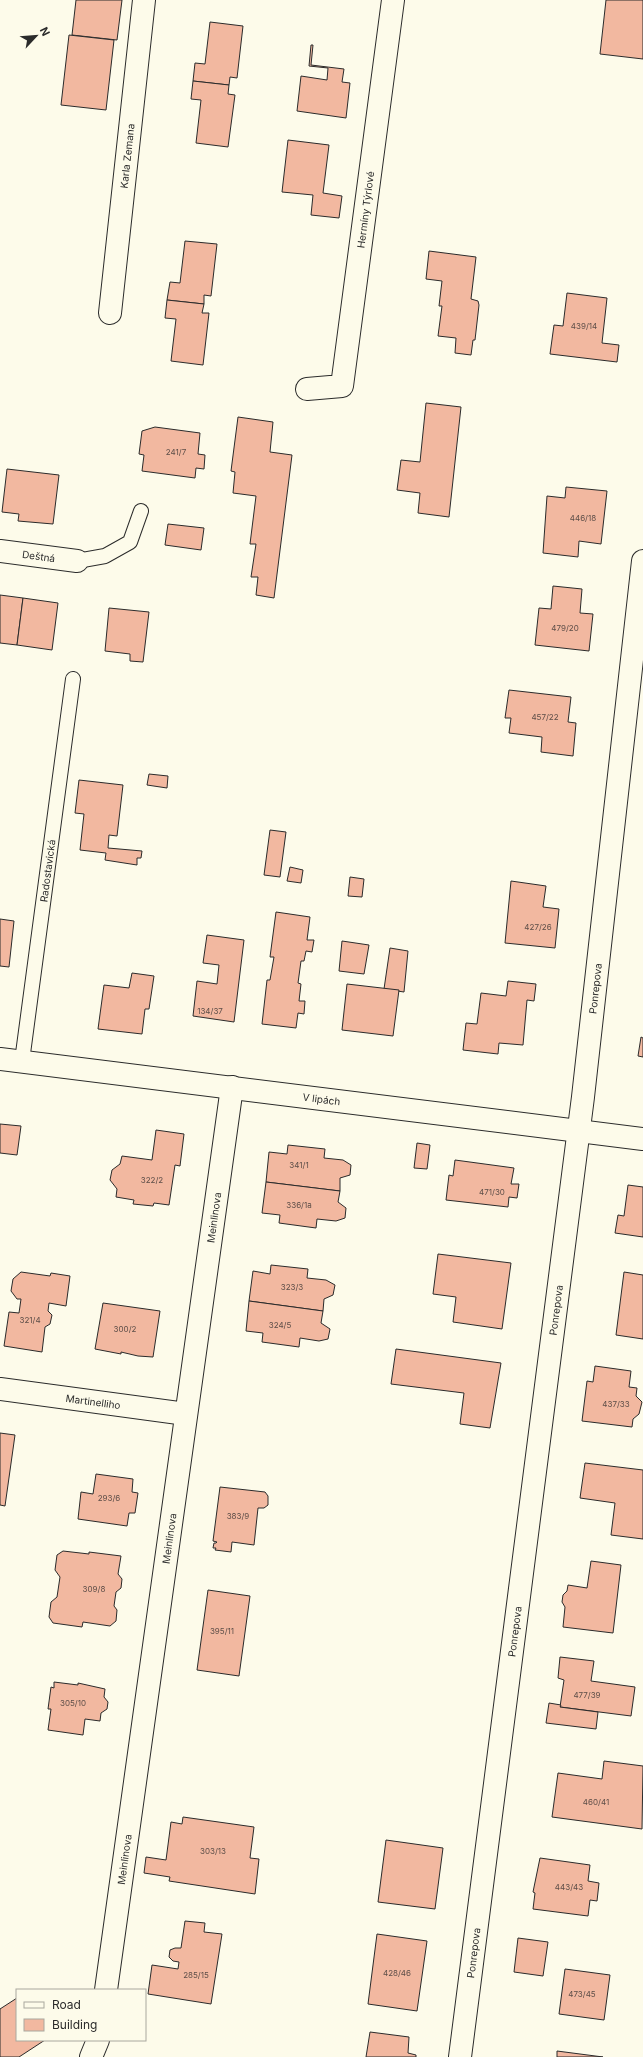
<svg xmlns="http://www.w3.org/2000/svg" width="643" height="2057" viewBox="0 0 643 2057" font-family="Inter,sans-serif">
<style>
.building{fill:#f2b8a0;stroke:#2b2b2b}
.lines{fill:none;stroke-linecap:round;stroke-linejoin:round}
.service-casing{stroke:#2b2b2b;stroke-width:16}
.minor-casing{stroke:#2b2b2b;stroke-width:24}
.tertiary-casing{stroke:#2b2b2b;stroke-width:24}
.service{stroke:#fdfbea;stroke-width:14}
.minor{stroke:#fdfbea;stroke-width:22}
.tertiary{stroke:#fdfbea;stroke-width:22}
.labels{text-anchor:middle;stroke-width:3;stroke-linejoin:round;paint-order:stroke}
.number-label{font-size:8px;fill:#5d4e48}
.street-label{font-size:10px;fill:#2b2b2b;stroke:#fdfbea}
</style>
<rect width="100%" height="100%" fill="#fdfbea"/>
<g class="building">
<polygon points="76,0 122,0 117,40 72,35"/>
<polygon points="606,0 643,0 643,59 600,54"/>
<polygon points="210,22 243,26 237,78 230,77 229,85 193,81 195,63 205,64"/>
<polygon points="69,35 114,40 106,110 61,105"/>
<polygon points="311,45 313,45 311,65 344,69 342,82 350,83 346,118 297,111 301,76 327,80 328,68 309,66"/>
<polygon points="193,81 229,85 228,94 235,95 228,147 196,143 201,100 191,99"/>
<polygon points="288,140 329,145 323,193 342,196 339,218 311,215 313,195 282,192"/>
<polygon points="185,241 217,244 211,296 204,295 204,304 167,300 170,282 180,283"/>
<polygon points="429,251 476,257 471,299 478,301 479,305 475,340 473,340 471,355 455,353 456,338 438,336 442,306 439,306 442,281 426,279"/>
<polygon points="567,293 607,298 602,343 619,345 617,362 550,354 554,325 563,326"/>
<polygon points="167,300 204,304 202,313 209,313 203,365 171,361 176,319 165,318"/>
<polygon points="426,403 461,407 449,517 418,513 420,493 397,490 401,460 420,462"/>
<polygon points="238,417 273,422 270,452 292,455 274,598 256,595 258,577 251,577 256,544 250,544 256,496 233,493 235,472 231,471"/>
<polygon points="155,427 200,433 198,454 205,455 204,469 196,468 195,478 142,471 144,455 139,454 142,431"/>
<polygon points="7,469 59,475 53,524 18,521 19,514 2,512"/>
<polygon points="566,487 607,491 601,544 579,541 578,557 543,553 547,496 565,498"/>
<polygon points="168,524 204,528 201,550 165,545"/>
<polygon points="553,586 582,589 580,613 593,614 589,651 535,645 539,608 551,609"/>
<polygon points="0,595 23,598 17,645 0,643"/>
<polygon points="23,598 58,603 52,650 17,645"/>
<polygon points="109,608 149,612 143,662 130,661 130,654 105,651"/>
<polygon points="509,690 571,697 568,722 576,723 573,756 541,752 542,737 509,733 511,718 505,718"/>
<polygon points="149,774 168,776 167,788 147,785"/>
<polygon points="79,780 123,785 117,836 109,835 108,848 142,851 141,858 137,858 137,865 105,860 106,853 80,850 84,814 75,813"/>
<polygon points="270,830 286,832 280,877 264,875"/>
<polygon points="290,867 303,870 301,883 287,881"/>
<polygon points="350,877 364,879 362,897 348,896"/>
<polygon points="511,881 546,886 543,907 559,909 555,948 505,943"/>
<polygon points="276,912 310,917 307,940 314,940 312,952 306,951 304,961 301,961 298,983 301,984 299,1001 305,1001 304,1014 298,1013 296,1028 262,1024 267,980 270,980 274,957 270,957"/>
<polygon points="0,919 14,921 9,967 0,966"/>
<polygon points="207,935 244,940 234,1022 193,1016 197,981 217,984 219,965 203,963"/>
<polygon points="342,941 369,945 364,974 339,971"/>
<polygon points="390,948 408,951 404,992 384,989"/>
<polygon points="132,973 154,976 149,1009 145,1009 142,1034 98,1029 104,985 129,988"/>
<polygon points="508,981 536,984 534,1001 527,1000 523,1045 499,1043 498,1054 463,1050 466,1023 477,1024 481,993 506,996"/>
<polygon points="347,984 399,990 393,1036 342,1030"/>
<polygon points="641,1037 643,1038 643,1057 638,1056"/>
<polygon points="0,1124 21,1126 17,1155 0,1153"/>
<polygon points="156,1130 184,1134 180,1166 175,1165 169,1205 154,1203 153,1206 133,1204 134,1200 116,1197 117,1189 110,1180 112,1170 120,1164 122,1156 152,1160"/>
<polygon points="417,1143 430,1145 427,1169 414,1168"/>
<polygon points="288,1145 325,1149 324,1158 343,1160 351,1165 350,1175 340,1178 340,1191 266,1182 269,1152 287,1154"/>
<polygon points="455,1160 514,1168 511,1184 519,1184 517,1198 509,1197 508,1207 446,1200 449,1175 453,1176"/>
<polygon points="266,1182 340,1191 338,1202 346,1208 345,1218 336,1221 317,1219 316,1228 279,1223 280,1215 262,1213"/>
<polygon points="628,1185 643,1187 643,1237 615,1233 618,1215 624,1216"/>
<polygon points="438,1254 511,1263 502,1329 453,1322 456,1297 433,1294"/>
<polygon points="271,1265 308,1269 307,1278 326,1280 335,1285 333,1295 324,1299 323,1311 249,1301 253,1271 270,1274"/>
<polygon points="21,1272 50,1276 51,1273 70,1276 66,1306 49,1303 48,1311 52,1315 50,1324 45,1327 42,1352 4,1346 9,1312 19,1313 21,1299 17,1299 11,1291 13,1279"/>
<polygon points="624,1272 643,1275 643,1339 616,1335"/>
<polygon points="249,1301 323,1311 321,1323 330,1329 328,1339 319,1341 300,1338 299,1347 262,1342 263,1333 246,1331"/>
<polygon points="103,1303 160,1311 153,1357 138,1356 121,1352 121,1354 95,1349"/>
<polygon points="396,1349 501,1363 490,1428 460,1424 464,1393 391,1384"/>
<polygon points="595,1366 631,1371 629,1387 637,1388 636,1396 642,1402 639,1414 633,1419 632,1427 582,1421 587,1381 593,1382"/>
<polygon points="0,1433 15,1435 5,1506 0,1505"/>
<polygon points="585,1463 643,1470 643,1539 611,1535 615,1503 580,1498"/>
<polygon points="96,1474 133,1479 132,1492 138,1493 135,1513 129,1513 127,1526 78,1519 81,1492 93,1494"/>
<polygon points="220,1487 265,1492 268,1496 268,1505 264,1508 258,1508 254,1545 232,1542 231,1552 215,1550 216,1548 213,1548 214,1543 216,1543 217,1542 213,1541"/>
<polygon points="63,1551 89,1554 89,1552 121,1556 118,1574 122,1579 121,1588 116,1592 114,1606 117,1610 116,1621 110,1626 83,1622 82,1627 53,1623 49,1617 51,1602 57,1597 60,1577 55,1570 57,1555"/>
<polygon points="591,1561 621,1565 613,1633 563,1627 565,1607 562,1602 563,1595 567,1591 568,1585 587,1588"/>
<polygon points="208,1590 250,1596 239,1676 197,1670"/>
<polygon points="560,1657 594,1661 591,1681 635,1687 631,1716 560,1707 564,1680 558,1678"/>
<polygon points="54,1682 78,1685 78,1683 105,1689 104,1697 108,1702 107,1709 101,1713 100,1721 85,1719 83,1735 48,1730 51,1709 48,1709 51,1687 54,1688"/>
<polygon points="549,1703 561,1705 560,1707 598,1712 596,1729 546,1723"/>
<polygon points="604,1761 643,1766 642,1829 552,1817 558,1773 602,1779"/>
<polygon points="183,1817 254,1827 250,1858 259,1859 255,1894 169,1881 170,1877 144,1873 146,1857 166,1860 171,1822 182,1824"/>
<polygon points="386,1840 443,1848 435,1909 378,1902"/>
<polygon points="540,1858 590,1865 588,1881 599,1883 597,1901 590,1900 588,1916 533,1909 535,1893 533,1892"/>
<polygon points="185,1921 205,1923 204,1932 222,1934 211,2004 148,1994 152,1965 178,1969 179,1962 173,1961 169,1957 170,1950 175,1948 181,1948"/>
<polygon points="377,1934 427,1941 417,2011 368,2004"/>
<polygon points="518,1938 548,1942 543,1976 514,1972"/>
<polygon points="565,1969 610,1975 604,2020 559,2014"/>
<polygon points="17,1998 17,2040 45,2040 19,2057 0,2057 0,2009"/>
<polygon points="370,2032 409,2037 408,2053 416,2055 416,2057 366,2057"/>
<polygon points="557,2051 603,2057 557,2057"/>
</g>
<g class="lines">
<g class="service-casing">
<g id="service">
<polyline points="77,561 105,556 130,542 141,511"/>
<path id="s1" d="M 22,1061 L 73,679"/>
</g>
</g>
<g class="minor-casing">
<g id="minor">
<path id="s2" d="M 110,313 L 144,0"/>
<path id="s3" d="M 307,389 L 342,386 L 393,0"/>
<path id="s4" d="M 0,551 L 77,561"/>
<path id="s5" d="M 0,1389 L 186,1414"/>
<path id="s6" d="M 106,1990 L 232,1087"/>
<polyline points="91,2057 98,2040"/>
<path id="s7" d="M 460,2057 L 583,1097 L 643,561"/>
</g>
</g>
<g class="tertiary-casing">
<g id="tertiary">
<path id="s8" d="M 0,1059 L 643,1139"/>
</g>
</g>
<use href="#service" class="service"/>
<use href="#minor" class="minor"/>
<use href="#tertiary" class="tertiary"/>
</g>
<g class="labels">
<g class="number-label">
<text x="584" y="329">439/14</text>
<text x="176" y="455">241/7</text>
<text x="583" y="521">446/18</text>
<text x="565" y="631">479/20</text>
<text x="545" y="720">457/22</text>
<text x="538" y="930">427/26</text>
<text x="210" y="1014">134/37</text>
<text x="299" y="1168">341/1</text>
<text x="152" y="1183">322/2</text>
<text x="492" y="1195">471/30</text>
<text x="299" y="1208">336/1a</text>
<text x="292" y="1290">323/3</text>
<text x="30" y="1323">321/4</text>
<text x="280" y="1328">324/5</text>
<text x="125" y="1332">300/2</text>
<text x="616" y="1407">437/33</text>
<text x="109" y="1501">293/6</text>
<text x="238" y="1519">383/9</text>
<text x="94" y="1592">309/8</text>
<text x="222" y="1634">395/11</text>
<text x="587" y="1698">477/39</text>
<text x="73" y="1706">305/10</text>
<text x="596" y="1805">460/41</text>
<text x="213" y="1854">303/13</text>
<text x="569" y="1890">443/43</text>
<text x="397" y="1976">428/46</text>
<text x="196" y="1978">285/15</text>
<text x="582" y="1997">473/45</text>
</g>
<g class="street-label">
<text dy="4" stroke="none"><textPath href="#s2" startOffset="158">Karla Zemana</textPath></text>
<text dy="4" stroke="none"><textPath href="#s3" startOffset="213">Hermíny Týrlové</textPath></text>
<text dy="4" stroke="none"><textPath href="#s4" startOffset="39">Deštná</textPath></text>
<text dy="4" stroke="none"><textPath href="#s1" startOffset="192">Radostavická</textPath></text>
<text dy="4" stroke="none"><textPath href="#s7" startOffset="1077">Ponrepova</textPath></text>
<text dy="4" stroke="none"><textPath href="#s8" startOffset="324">V lipách</textPath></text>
<text dy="4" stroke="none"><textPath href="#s6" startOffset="780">Meinlinova</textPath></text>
<text dy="4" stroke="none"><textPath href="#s7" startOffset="753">Ponrepova</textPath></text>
<text dy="4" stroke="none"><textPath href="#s5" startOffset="94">Martinelliho</textPath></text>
<text dy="4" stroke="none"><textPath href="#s6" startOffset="456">Meinlinova</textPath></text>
<text dy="4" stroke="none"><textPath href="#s7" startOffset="429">Ponrepova</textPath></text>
<text dy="4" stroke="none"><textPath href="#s6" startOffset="132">Meinlinova</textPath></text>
<text dy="4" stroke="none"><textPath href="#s7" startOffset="105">Ponrepova</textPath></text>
</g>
</g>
<rect x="16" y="1989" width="130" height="52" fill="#fdfbea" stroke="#a9a89e"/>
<rect x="24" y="2002" width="20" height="6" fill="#fdfbea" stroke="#a9a89e"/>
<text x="52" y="2009" font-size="12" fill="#2b2b2b">Road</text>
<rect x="24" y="2019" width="20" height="12" fill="#f2b8a0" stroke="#a9a89e"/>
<text x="52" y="2029" font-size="12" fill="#2b2b2b">Building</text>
<g transform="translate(36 36) rotate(64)" stroke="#fdfbea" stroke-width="3" paint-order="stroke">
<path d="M0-3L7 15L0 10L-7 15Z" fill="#2b2b2b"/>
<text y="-6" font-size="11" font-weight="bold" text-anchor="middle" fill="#2b2b2b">N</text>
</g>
</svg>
